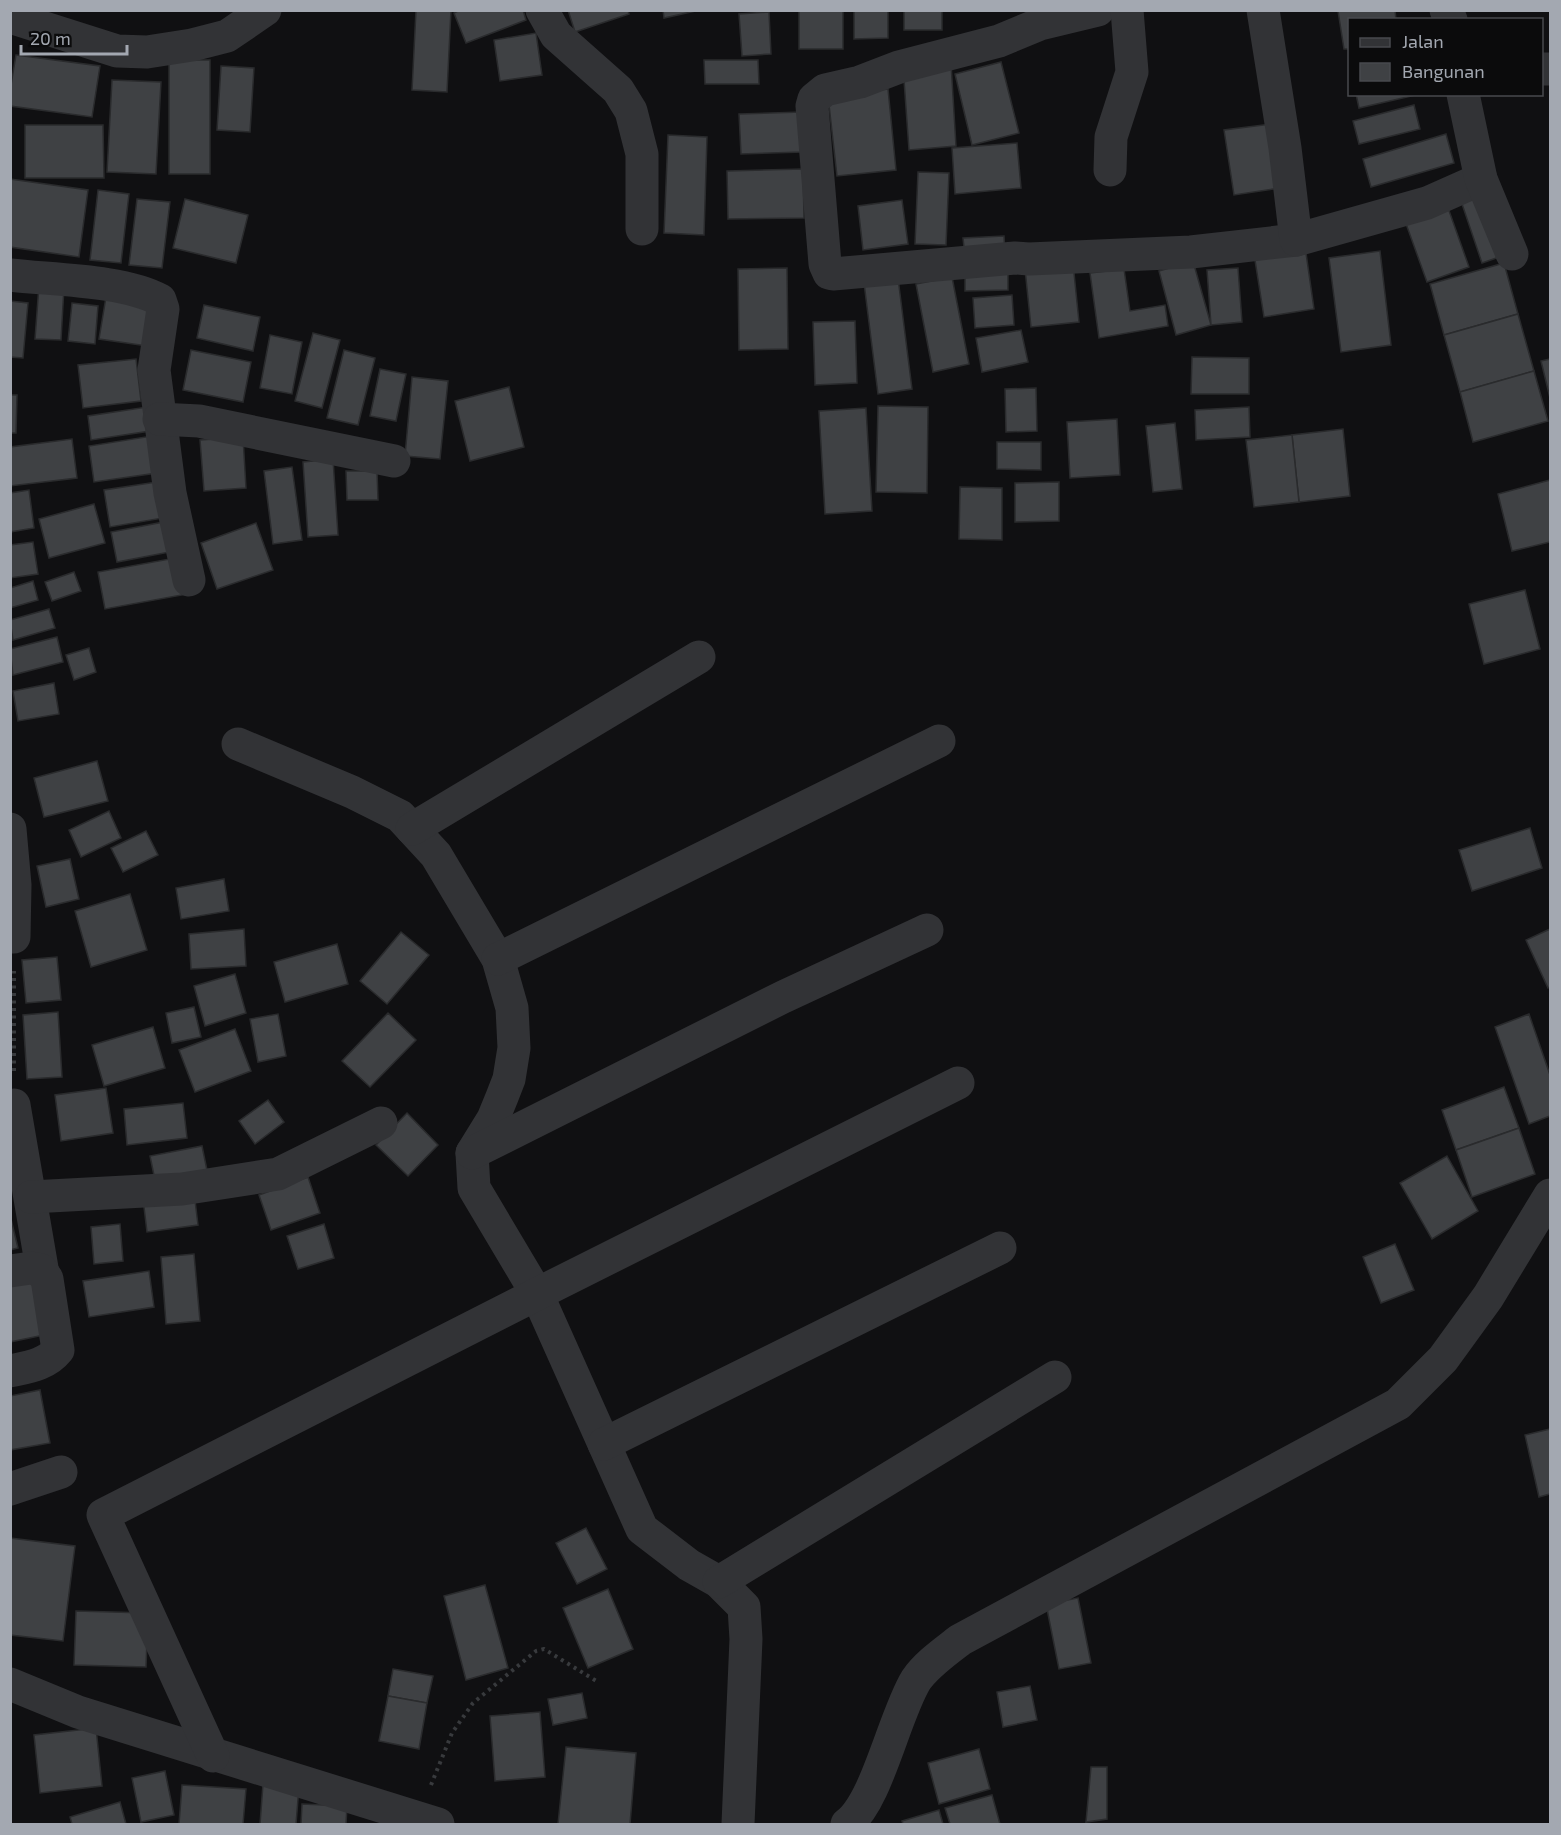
<svg xmlns="http://www.w3.org/2000/svg" width="1561" height="1835" viewBox="0 0 1561 1835" font-family="'Exo 2',sans-serif">
<style>
.building{fill:#3f4144;stroke:#2a2b2d;stroke-width:1.5}
.lines{fill:none;stroke-linecap:round;stroke-linejoin:round}
.path{stroke:#383a3d;stroke-width:4;stroke-dasharray:3 4.5;stroke-linecap:butt}
.minor{stroke:#323336;stroke-width:33}
</style>
<rect width="100%" height="100%" fill="#101012"/>
<g class="building">
<polygon points="416,10 451,10 447,92 412,90"/>
<polygon points="460,10 523,10 526,20 466,43 454,13"/>
<polygon points="568,10 628,10 629,14 575,32"/>
<polygon points="663,10 700,10 664,18"/>
<rect x="799" y="10" width="44" height="39"/>
<polygon points="854,10 888,10 888,38 854,39"/>
<rect x="904" y="10" width="38" height="20"/>
<polygon points="1395,10 1396,20 1350,20 1350,49 1344,49 1338,11"/>
<polygon points="769,12 771,54 742,56 739,14"/>
<polygon points="536,33 542,75 500,81 494,40"/>
<polygon points="16,55 100,66 92,117 10,106 10,91"/>
<rect x="169" y="60" width="41" height="114"/>
<polygon points="704,60 758,60 759,84 705,84"/>
<polygon points="1001,62 1019,133 972,145 955,74"/>
<polygon points="951,63 956,146 909,150 903,66"/>
<polygon points="221,66 254,68 250,132 217,130"/>
<polygon points="112,80 161,82 156,174 107,172"/>
<polygon points="888,89 896,170 837,176 828,96"/>
<polygon points="1356,94 1416,94 1416,95 1359,108"/>
<polygon points="1414,105 1420,129 1359,144 1353,121"/>
<polygon points="802,112 803,152 741,154 739,114"/>
<polygon points="1271,124 1280,188 1234,195 1224,130"/>
<polygon points="25,125 103,125 104,178 25,178"/>
<polygon points="1446,134 1454,163 1371,187 1363,159"/>
<polygon points="668,135 707,137 704,235 664,233"/>
<polygon points="1017,143 1021,188 955,194 952,148"/>
<polygon points="803,169 804,218 728,219 727,171"/>
<polygon points="918,172 949,173 946,245 915,244"/>
<polygon points="10,179 88,190 79,257 10,247"/>
<polygon points="98,190 129,194 121,263 90,260"/>
<polygon points="1484,193 1505,255 1482,263 1461,201"/>
<polygon points="137,199 170,202 162,268 129,265"/>
<polygon points="185,199 248,215 236,263 173,248"/>
<polygon points="902,200 908,244 863,250 858,206"/>
<polygon points="1447,205 1469,267 1427,282 1405,221"/>
<polygon points="1004,236 1005,255 965,257 963,238"/>
<polygon points="1305,246 1314,309 1264,317 1254,254"/>
<polygon points="1380,251 1391,345 1341,352 1329,258"/>
<polygon points="1193,261 1211,325 1176,335 1159,271"/>
<polygon points="1073,263 1079,322 1031,327 1025,269"/>
<polygon points="1504,263 1518,314 1444,335 1430,284"/>
<polygon points="787,268 788,349 739,350 738,269"/>
<polygon points="1008,268 1008,290 965,291 965,269"/>
<polygon points="1238,268 1242,322 1211,325 1207,270"/>
<polygon points="1124,269 1130,311 1165,305 1168,326 1099,338 1090,273"/>
<polygon points="952,277 969,364 933,372 916,284"/>
<polygon points="898,278 912,389 878,394 864,283"/>
<polygon points="39,285 64,287 61,340 35,339"/>
<polygon points="1012,295 1014,325 975,328 973,298"/>
<polygon points="106,297 154,303 147,346 99,339"/>
<polygon points="10,301 28,303 23,358 10,357"/>
<polygon points="72,303 98,306 95,344 68,341"/>
<polygon points="204,305 260,317 253,351 197,338"/>
<polygon points="1518,314 1534,371 1460,392 1444,335"/>
<polygon points="855,321 857,383 815,385 813,322"/>
<polygon points="1021,330 1028,362 982,372 976,338"/>
<polygon points="313,333 340,340 322,408 295,401"/>
<polygon points="270,335 302,342 292,394 260,388"/>
<polygon points="191,350 251,362 243,402 183,390"/>
<polygon points="344,350 375,358 358,425 327,418"/>
<polygon points="1192,357 1249,358 1249,394 1191,394"/>
<polygon points="136,359 141,401 83,408 78,365"/>
<polygon points="1550,359 1550,398 1541,361"/>
<polygon points="380,369 406,374 396,421 370,416"/>
<polygon points="1534,371 1548,421 1473,442 1460,392"/>
<polygon points="412,377 448,381 440,459 405,456"/>
<polygon points="509,387 524,447 470,461 455,401"/>
<polygon points="1036,388 1037,431 1006,432 1005,389"/>
<polygon points="10,395 17,395 16,433 10,433"/>
<polygon points="878,406 928,407 927,493 876,492"/>
<polygon points="147,407 150,431 91,440 88,416"/>
<polygon points="1249,407 1250,437 1196,440 1195,410"/>
<polygon points="866,408 872,511 825,514 819,411"/>
<polygon points="1117,419 1120,475 1070,478 1067,422"/>
<polygon points="1175,423 1182,489 1153,492 1146,426"/>
<polygon points="1343,429 1350,496 1299,502 1292,435"/>
<polygon points="158,435 164,472 94,482 89,446"/>
<polygon points="1292,435 1299,502 1254,507 1246,440"/>
<polygon points="243,437 246,488 204,491 200,440"/>
<polygon points="72,439 77,478 10,486 10,447"/>
<polygon points="997,442 1041,442 1041,470 997,469"/>
<polygon points="333,459 338,535 308,537 303,462"/>
<polygon points="292,467 302,540 273,544 264,471"/>
<polygon points="346,471 377,471 378,500 347,500"/>
<polygon points="1550,480 1550,542 1512,551 1498,494"/>
<polygon points="163,481 169,517 110,527 104,490"/>
<polygon points="1059,482 1059,521 1015,522 1015,483"/>
<polygon points="960,487 1002,488 1002,540 959,539"/>
<polygon points="29,490 34,528 10,532 10,493"/>
<polygon points="94,504 105,543 49,558 39,519"/>
<polygon points="169,521 175,551 117,562 111,532"/>
<polygon points="256,523 273,570 217,589 201,543"/>
<polygon points="33,542 38,574 10,578 10,545"/>
<polygon points="175,558 182,595 105,609 98,572"/>
<polygon points="74,572 81,591 52,601 45,582"/>
<polygon points="33,581 38,600 10,608 10,588"/>
<polygon points="1525,590 1540,649 1484,664 1469,604"/>
<polygon points="49,609 55,628 13,640 10,620"/>
<polygon points="57,637 63,662 13,675 10,649"/>
<polygon points="89,648 96,672 74,680 66,655"/>
<polygon points="54,683 59,714 18,721 13,691"/>
<polygon points="97,761 108,801 44,817 34,778"/>
<polygon points="109,811 121,838 81,857 69,830"/>
<polygon points="1530,828 1542,868 1472,891 1459,850"/>
<polygon points="146,831 158,855 123,872 111,848"/>
<polygon points="70,859 79,899 46,907 37,866"/>
<polygon points="224,879 229,911 181,919 176,888"/>
<polygon points="130,894 147,950 91,967 75,911"/>
<polygon points="244,929 246,966 191,969 189,934"/>
<polygon points="1550,929 1550,987 1548,988 1526,940"/>
<polygon points="401,932 429,955 387,1004 360,981"/>
<polygon points="337,944 348,984 285,1002 274,962"/>
<polygon points="57,957 61,1000 26,1003 22,960"/>
<polygon points="235,974 246,1013 205,1026 194,986"/>
<polygon points="194,1007 201,1037 172,1043 166,1013"/>
<polygon points="58,1012 62,1077 27,1079 23,1015"/>
<polygon points="388,1013 416,1040 370,1087 342,1061"/>
<polygon points="278,1014 286,1056 258,1062 250,1019"/>
<polygon points="1529,1014 1550,1075 1550,1116 1529,1124 1495,1027"/>
<polygon points="153,1027 165,1068 104,1086 92,1045"/>
<polygon points="235,1029 251,1071 195,1092 179,1050"/>
<polygon points="1504,1087 1519,1128 1456,1150 1442,1110"/>
<polygon points="106,1088 113,1133 61,1141 55,1095"/>
<polygon points="268,1100 284,1122 255,1144 239,1121"/>
<polygon points="183,1103 187,1138 127,1145 124,1109"/>
<polygon points="407,1113 438,1145 408,1176 376,1145"/>
<polygon points="1519,1128 1535,1174 1472,1197 1456,1150"/>
<polygon points="202,1146 208,1175 156,1185 150,1156"/>
<polygon points="1447,1156 1478,1211 1432,1239 1400,1183"/>
<polygon points="308,1177 320,1213 271,1230 259,1195"/>
<polygon points="194,1192 198,1225 147,1232 143,1199"/>
<polygon points="10,1215 18,1248 10,1250"/>
<polygon points="120,1224 123,1261 94,1264 91,1227"/>
<polygon points="324,1224 334,1258 298,1269 287,1236"/>
<polygon points="1395,1244 1414,1290 1381,1303 1363,1257"/>
<polygon points="194,1254 200,1321 166,1324 161,1257"/>
<polygon points="149,1271 154,1307 89,1317 83,1281"/>
<polygon points="38,1275 49,1334 10,1342 10,1280"/>
<polygon points="40,1390 50,1443 10,1450 10,1396"/>
<polygon points="1550,1429 1550,1494 1539,1497 1525,1435"/>
<polygon points="586,1528 607,1569 577,1584 556,1543"/>
<polygon points="10,1538 75,1546 63,1641 10,1635"/>
<polygon points="485,1585 508,1668 466,1680 444,1596"/>
<polygon points="608,1589 633,1649 588,1668 563,1608"/>
<polygon points="1078,1598 1091,1663 1059,1669 1046,1604"/>
<polygon points="76,1611 148,1613 146,1667 74,1665"/>
<polygon points="393,1669 433,1676 427,1703 388,1696"/>
<polygon points="1030,1686 1037,1720 1003,1727 997,1692"/>
<polygon points="582,1693 587,1718 553,1725 548,1699"/>
<polygon points="388,1696 427,1703 419,1749 379,1741"/>
<polygon points="540,1712 545,1777 495,1781 490,1716"/>
<polygon points="96,1728 102,1786 40,1793 34,1735"/>
<polygon points="566,1747 636,1753 630,1824 558,1824"/>
<polygon points="979,1749 990,1789 939,1804 928,1763"/>
<polygon points="1091,1767 1107,1767 1107,1819 1086,1822"/>
<polygon points="165,1771 174,1815 141,1822 132,1778"/>
<polygon points="263,1784 299,1787 296,1824 260,1824"/>
<polygon points="182,1785 246,1789 243,1824 179,1824"/>
<polygon points="992,1795 1000,1824 950,1824 945,1808"/>
<polygon points="120,1802 126,1824 72,1824 70,1817"/>
<polygon points="302,1804 347,1806 346,1824 301,1824"/>
<polygon points="939,1810 943,1824 903,1824 902,1821"/>
</g>
<g class="lines">
<g class="path">
<polyline points="14,1071 14,971"/>
<polyline points="431,1785 452,1733 473,1703 536,1651 544,1649 598,1682"/>
</g>
<g class="minor">
<polyline points="542,10 556,35 618,90 631,111 642,154 642,229"/>
<polyline points="1098,10 1040,24 999,41 899,67 860,82 825,90 814,99 812,106 825,264 829,273 833,274 1015,258 1029,259 1191,252 1296,240"/>
<polyline points="1263,10 1285,148 1296,240 1427,203 1481,179"/>
<polyline points="1446,10 1451,20"/>
<polyline points="10,17 117,51 147,52 192,45 227,36 265,10"/>
<polyline points="1542,69 1550,69"/>
<polyline points="1463,94 1481,179 1512,254"/>
<polyline points="1110,170 1111,137 1132,72 1127,10"/>
<path d="M 10,275 C 53,280 124,280 160,300 L 163,309 L 154,370 L 170,493 L 189,580"/>
<polyline points="159,419 199,421 394,461"/>
<polyline points="238,744 352,792 400,816 436,855 498,959 512,1008 514,1048 509,1079 502,1097 493,1119 472,1153 474,1188 537,1294 642,1529 689,1565 719,1582 744,1607 746,1639 738,1824"/>
<polyline points="10,829 15,885 14,937 10,937"/>
<polyline points="412,829 699,657"/>
<polyline points="498,959 939,741"/>
<polyline points="10,1106 14,1105 43,1274"/>
<polyline points="472,1153 783,997 927,930"/>
<polyline points="31,1197 182,1189 278,1174 381,1123"/>
<path d="M 10,1271 L 31,1268 L 41,1270 L 47,1279 L 58,1350 C 46,1365 28,1367 10,1371"/>
<polyline points="604,1444 1000,1248"/>
<polyline points="10,1489 61,1472"/>
<polyline points="719,1582 1055,1377"/>
<polyline points="10,1684 78,1712 438,1824"/>
<polyline points="213,1756 103,1515 537,1294 958,1083"/>
<path d="M 847,1824 C 877,1802 894,1716 916,1680 C 927,1664 945,1652 960,1640 L 1398,1404 L 1443,1359 L 1488,1297 L 1550,1195"/>
</g>
</g>
<rect width="1561" height="1835" fill="none" stroke="#a3a8b1" stroke-width="24"/>
<rect x="1348" y="18" width="195" height="78" fill="#0b0b0c" stroke="#484a4e" stroke-width="1.5"/>
<rect x="1360" y="38" width="30" height="9" fill="#323336" stroke="#484a4e" stroke-width="1.5"/>
<text x="1402" y="48" font-size="18" fill="#a3a8b1">Jalan</text>
<rect x="1360" y="63" width="30" height="18" fill="#3f4144" stroke="#484a4e" stroke-width="1.5"/>
<text x="1402" y="78" font-size="18" fill="#a3a8b1">Bangunan</text>
<path d="M21 45v9h106v-9" fill="none" stroke="#a3a8b1" stroke-width="3"/>
<text x="30" y="45" font-size="18" fill="#a3a8b1" stroke="#0b0b0c" stroke-width="4.5" paint-order="stroke">20 m</text>
</svg>
